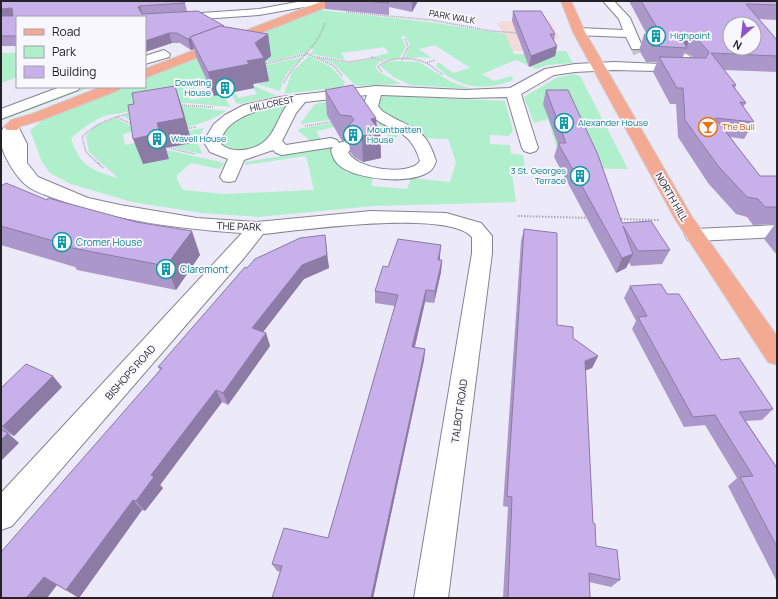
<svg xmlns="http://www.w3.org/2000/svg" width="778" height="599" viewBox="0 0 778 599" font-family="Manrope,sans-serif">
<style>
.commercial{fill:#f5dadb}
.green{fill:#afefcb}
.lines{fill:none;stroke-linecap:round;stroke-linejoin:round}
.minor-tunnel{stroke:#c4c1ce;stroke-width:12;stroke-dasharray:12 6;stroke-linecap:butt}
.minor-casing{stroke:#868391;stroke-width:2}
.major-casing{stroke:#cfcecf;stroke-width:2}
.path-far1{stroke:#aba9b4;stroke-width:1.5;stroke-dasharray:1 1;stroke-linecap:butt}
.path{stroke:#aba9b4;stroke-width:2;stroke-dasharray:1.5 1.5;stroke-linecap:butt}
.minor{fill:#fff;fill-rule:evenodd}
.major{fill:#f4aa92;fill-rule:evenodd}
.wall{fill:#ac97ca;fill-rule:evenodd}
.shaded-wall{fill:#8c7ba4}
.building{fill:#c8b0eb;stroke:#8c7ba4;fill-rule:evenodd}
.labels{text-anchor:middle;stroke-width:3.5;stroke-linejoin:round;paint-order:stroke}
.far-street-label{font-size:9px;fill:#232227;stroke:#f9f7fe}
.far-culture-label{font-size:9px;fill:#0d838f;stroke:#f9f7fe;text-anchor:start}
.far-food-label{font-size:9px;fill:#c56008;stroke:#f9f7fe;text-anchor:start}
.street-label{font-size:10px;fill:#232227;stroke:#f9f7fe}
.culture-label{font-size:10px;fill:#0d838f;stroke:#f9f7fe;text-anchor:start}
</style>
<rect width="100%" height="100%" fill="#ece9f8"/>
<polygon class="commercial" points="501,21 550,21 560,39 518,40 523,51 512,51 497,23"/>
<g class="green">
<path d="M 319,10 L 429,22 L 505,34 L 514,54 L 530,54 L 533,51 L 566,51 L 573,63 L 548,65 L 536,69 L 516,60 L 482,74 L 494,81 L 512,76 L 513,80 C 485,91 458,89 436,66 L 438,62 L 453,73 L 470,68 L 435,45 L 419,49 L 432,58 L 420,57 L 405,59 L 410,44 L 405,36 L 401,36 L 406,47 L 399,59 L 383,60 L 373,57 L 389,53 L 384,47 L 341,53 L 345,60 L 310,54 L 314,49 L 310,48 L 306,53 L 264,63 L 209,85 L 186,90 L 191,100 L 222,94 L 231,107 L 188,103 L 164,104 L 117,114 C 100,113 84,128 71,138 C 79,165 92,171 118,178 L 89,152 L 86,136 L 95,126 L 115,118 L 139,130 L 123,134 L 125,145 L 140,142 L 169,159 L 167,150 L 225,163 L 220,169 L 191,163 L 177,175 L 177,180 L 183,190 L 224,194 L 314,190 L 306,156 L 245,165 L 245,162 L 336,147 L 333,154 L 347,173 L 374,174 L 371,186 L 407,189 L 411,178 L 450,182 L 456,162 L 448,139 L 422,138 L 376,108 L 377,102 L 383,97 L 389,96 L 505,101 L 513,130 L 509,136 L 490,135 L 490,144 L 510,145 L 511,154 L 523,155 L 525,167 L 511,167 L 516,202 L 373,206 L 258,217 L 202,213 L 132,202 L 71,184 L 50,173 L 42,162 L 30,130 L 43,120 L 120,87 L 145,87 L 145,77 Z"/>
<polygon points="1,53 17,53 17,77 1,83"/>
<polygon points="309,56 331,67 345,82 343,87 284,94 292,72"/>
<path d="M 304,57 C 290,67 284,75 280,91 L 257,84 L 268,81 L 261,66 Z"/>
<polygon points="318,58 349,63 374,59 380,61 375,67 379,72 401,84 356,86 334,64"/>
<polygon points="393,61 419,62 451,82 472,89 410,85 394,77 381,67 383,63"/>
<polygon points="573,74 580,76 628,169 563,168 548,119 534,123 524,97 556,78"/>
<polygon points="252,85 275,95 276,96 241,104 236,103 231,92 235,92 238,98 257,94"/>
<polygon points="80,87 91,87 1,121 1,116"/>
<polygon points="357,96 365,99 362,108 331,120 300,124 315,104"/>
<path d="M 284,103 L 285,111 L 268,142 C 249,149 242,154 222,145 C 219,115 262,109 284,103 Z"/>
<path d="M 185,106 L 226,111 C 203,126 169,135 142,126 C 135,124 129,119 122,116 L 167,107 Z"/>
<polygon points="381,121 394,129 398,136 391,141 382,128 373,129"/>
<polygon points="332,123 335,127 316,131 323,143 312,142 298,131 299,129 303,128"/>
<polygon points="204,128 197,141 202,153 201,154 171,147 192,143 170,134"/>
</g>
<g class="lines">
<polyline class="minor-tunnel" points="636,46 639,53"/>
<g class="minor-casing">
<g id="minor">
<polygon points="302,1 326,1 321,4 259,15 145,23 145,17 143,17 259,9"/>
<polygon points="603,1 614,1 630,18 642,46 640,49 632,49 626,37 575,35 573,32 575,29 579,28 623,30 619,19"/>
<polygon points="164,50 170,54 169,57 145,64 145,56"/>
<path d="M 684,53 C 691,55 696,63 701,69 L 699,72 L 614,70 L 575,72 L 554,75 L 521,94 L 538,148 L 536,151 L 530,153 L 524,151 L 522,148 L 507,97 L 465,98 L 381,95 L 378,106 L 382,111 C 409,129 425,124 436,161 C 435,164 433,169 430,171 C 412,185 357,180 340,166 C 335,162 332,156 331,150 L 333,147 L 282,155 L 276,153 L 273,150 L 244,160 L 235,181 L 229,182 L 223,181 L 220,177 L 228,159 L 210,152 L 205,144 L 205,139 L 214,124 L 225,115 L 244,105 L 280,97 L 376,86 L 465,90 L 510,88 L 545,69 L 575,64 L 614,62 L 683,65 L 678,57 ZM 367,95 L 363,106 C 383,135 409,122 420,161 C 410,177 355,169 348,152 L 354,146 L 352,143 L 346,141 L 339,143 L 337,140 L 331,138 L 286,145 L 282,141 L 296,113 L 305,102 ZM 288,104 C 279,115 276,130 267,139 C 257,150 232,155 221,144 C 221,117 267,107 288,104 Z"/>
<polygon points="60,87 80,87 78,90 1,119 1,109"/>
<path d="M 12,122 L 17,124 L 27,144 L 27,163 L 38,177 L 88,198 L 120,205 L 197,218 L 257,222 L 371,211 L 446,213 L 481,223 L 492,236 L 492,253 L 448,598 L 414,598 L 472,253 L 472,237 C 448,209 301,230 263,234 L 244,258 L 12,526 L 1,530 L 1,493 L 242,233 C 181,229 117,221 59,200 C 49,196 34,192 26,185 C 16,177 1,153 1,141 C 1,131 2,125 12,122 Z"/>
<polygon points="777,225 777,237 695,241 688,240 685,235 688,230 695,229"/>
</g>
</g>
<g class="major-casing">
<g id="major">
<polygon points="323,1 338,1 337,3 145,78 145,69"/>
<polygon points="561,1 571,1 585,32 692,217 777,336 777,365 768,362 675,219 573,32"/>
<polygon points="101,87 121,87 119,90 42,120 21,126 17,130 7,130 4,127 11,120 32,114"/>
</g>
</g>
<g class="path-far1">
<polyline points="346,12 431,20 491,31 520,33"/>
<polyline points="317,57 349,62 374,58"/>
<polyline points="371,57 383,61"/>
<polyline points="402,60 408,47 405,38"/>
<polyline points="427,63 435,60"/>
<polyline points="264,64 308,54 334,66 342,76"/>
<path d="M 382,72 L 378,67 C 388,56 411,57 424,62 C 431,65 437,71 443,75"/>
<path d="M 284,83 C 295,59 318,49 325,22"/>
<polyline points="178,105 213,107"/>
<polyline points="116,117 134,125"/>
<polyline points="305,126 331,122"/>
<polyline points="185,129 196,127"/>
<polyline points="169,148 195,154"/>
<path d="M 99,164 L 86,152 L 82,137 C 96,123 113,117 132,113"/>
</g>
<g class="path">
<polyline points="98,163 103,168"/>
<polyline points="518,216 590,218"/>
<polyline points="618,219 659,220"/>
</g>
<use href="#minor" class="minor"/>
<use href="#major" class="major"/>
</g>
<g class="wall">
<polygon points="1,1 185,3 187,11 225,27 268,34 271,56 265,61 269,81 253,84 254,88 214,96 197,59 194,49 191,50 180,43 172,43 145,52 145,17 17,17 17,46 1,46"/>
<polygon points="325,1 418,1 412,12 389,7 389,15 325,9"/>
<path d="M 629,1 L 777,1 L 777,20 L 759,19 L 777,40 L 777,72 L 724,70 L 736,85 L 735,88 L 746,103 L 743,107 L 754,122 L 744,139 L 730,137 L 760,176 L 777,176 L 777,255 L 764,239 L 775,224 L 753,225 L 747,217 L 736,214 L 708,183 L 678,137 L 676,104 L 670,104 L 653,72 L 657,62 L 646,62 L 639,50 L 644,35 L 646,33 ZM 685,52 L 692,56 L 693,57 L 683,57 Z"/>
<polygon points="513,11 555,34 554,41 557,46 555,56 529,67 512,21"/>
<polygon points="325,90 376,118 377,127 380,132 381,158 363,162 354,157 350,152 349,141 342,141 327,115"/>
<polygon points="546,90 622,223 670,250 662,264 631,266 629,262 626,268 616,273 554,157 558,144 543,104"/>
<polygon points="1,186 47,200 200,255 176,290 77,270 75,267 1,245"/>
<polygon points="524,229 557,325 573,338 598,356 592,368 585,370 593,523 596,546 620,580 611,587 589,582 590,598 503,598 508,507 503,506 521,241"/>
<polygon points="325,235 329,268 304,279 263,332 266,333 270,346 228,405 222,402 160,485 163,488 145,511 142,510 79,598 57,585 127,408 160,370 158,367 247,268"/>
<polygon points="440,257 440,260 442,260 441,272 434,303 425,302 415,347 425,349 424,360 373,598 277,571 272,564 328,538 395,306 375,303 375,291 388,267"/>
<polygon points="630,286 667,294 721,360 773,409 762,420 746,421 777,468 777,580 776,580 728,486 737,478 705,425 684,427 632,329 636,321 624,298"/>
<polygon points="62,387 14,436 1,430 1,388"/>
</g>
<g class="shaded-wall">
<polygon points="412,1 418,1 412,12"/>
<polygon points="140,6 143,16 141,17 138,7"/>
<polygon points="12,8 17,18 1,19 1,9"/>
<polygon points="169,33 172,43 145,52 145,41"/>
<polygon points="268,34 271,56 265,61 269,81 253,84 254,88 214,96 208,72 247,61 255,43"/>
<polygon points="691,36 686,48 683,41"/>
<polygon points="191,38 194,49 191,50 188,39"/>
<polygon points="557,46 555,56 529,67 531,56"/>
<polygon points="175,86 183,110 192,143 166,148 169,159 143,164 133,139 157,123"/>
<polygon points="376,118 377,133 380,132 381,158 363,162 362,136 371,119"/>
<polygon points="192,231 200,255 176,290 166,266"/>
<polygon points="441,245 440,257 437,272 438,260"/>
<polygon points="633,254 626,268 616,273 622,258"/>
<polygon points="327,255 329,268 304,279 256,341 252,328 302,265"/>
<polygon points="442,260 441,272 434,303 435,291"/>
<polygon points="426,290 425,302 412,358 412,347"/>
<polygon points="266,333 270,346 228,405 223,393"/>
<polygon points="425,349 424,360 373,598 371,598"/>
<polygon points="598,356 592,368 579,373 585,361"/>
<polygon points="53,376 62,387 14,436 3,426"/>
<polygon points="216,390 222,402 160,485 163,488 145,511 136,501 151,475"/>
<polygon points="8,433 19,443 1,461 1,440"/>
<polygon points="133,500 142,510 79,598 66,590"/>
<polygon points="44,577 57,585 47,598 26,598"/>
</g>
<g class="building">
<polygon points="1,1 182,1 185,3 140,6 138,7 142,14 198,11 224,26 223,27 220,26 190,37 191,38 188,39 177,33 169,33 145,41 145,17 17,17 17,36 1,36 1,16 13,16 12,8 1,9"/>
<polygon points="364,1 385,1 389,3"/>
<path d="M 641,1 L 777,1 L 777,5 L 746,4 L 777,40 L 777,56 L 711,53 L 736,85 L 732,85 L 746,103 L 740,102 L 754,122 L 715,118 L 760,176 L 777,176 L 777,207 L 765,207 L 758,199 L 747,197 L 718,166 L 685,120 L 683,88 L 677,88 L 659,57 L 706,58 L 709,52 L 699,41 L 691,36 L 683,41 L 687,48 L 652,46 L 644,35 L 649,31 L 659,31 ZM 730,24 L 754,24 L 754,48 L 730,48 Z"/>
<polygon points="513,11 541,11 555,34 550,34 557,46 531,56"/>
<polygon points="220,26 268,34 255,43 264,58 247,61 249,64 208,72 190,37"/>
<polygon points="353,85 376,118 371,119 380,132 362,136 352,131 348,126 354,120 351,116 340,115 325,90"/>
<polygon points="175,86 184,118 157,123 160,133 133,139 128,105 134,104 132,93"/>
<polygon points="546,90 568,90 598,155 622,223 651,221 670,250 638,251 623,226 633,254 622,258 558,143 566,143"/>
<polygon points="6,183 47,200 48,198 136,222 192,231 166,266 62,246 64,244 1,226 1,186"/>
<polygon points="524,229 557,233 557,325 573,327 573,338 598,356 585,361 593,523 595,524 596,546 617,550 620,580 589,573 590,598 508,598 512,497 507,496"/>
<polygon points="325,235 327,255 302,265 252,328 266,333 223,393 216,390 151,475 154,477 136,501 133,500 66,590 44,577 26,598 1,598 1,552 162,368 158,367 245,267 247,268 255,259 300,238"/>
<polygon points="398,239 441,245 438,260 442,260 435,291 426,290 412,347 425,349 371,598 272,598 282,566 272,564 284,528 328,538 398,295 375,291 383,266 388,267"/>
<polygon points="661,284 667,294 679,294 721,360 739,358 773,409 739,412 777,468 777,547 740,477 753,476 715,415 693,417 638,317 647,316 630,286"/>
<polygon points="26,364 53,376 3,426 1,425 1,388"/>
<polygon points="1,430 8,433 1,440"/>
</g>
<defs>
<g id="building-ring" transform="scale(1)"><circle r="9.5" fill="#f9f7fe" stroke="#0f9aa8" stroke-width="1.5"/><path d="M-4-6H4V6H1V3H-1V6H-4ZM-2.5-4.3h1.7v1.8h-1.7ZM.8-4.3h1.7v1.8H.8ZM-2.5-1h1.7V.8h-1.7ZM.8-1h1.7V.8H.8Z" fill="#0f9aa8"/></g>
<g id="bar-ring" transform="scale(1)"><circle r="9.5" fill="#f9f7fe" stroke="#e8710a" stroke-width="1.5"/><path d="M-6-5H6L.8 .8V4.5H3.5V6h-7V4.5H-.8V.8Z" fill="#e8710a"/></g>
</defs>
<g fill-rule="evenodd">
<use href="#building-ring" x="656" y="36"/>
<use href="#building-ring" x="225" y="88"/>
<use href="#building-ring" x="564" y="123"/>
<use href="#bar-ring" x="708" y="127"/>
<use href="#building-ring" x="353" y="135"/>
<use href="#building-ring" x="157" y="139"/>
<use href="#building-ring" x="580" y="176"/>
<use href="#building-ring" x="62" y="242"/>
<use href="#building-ring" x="166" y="269"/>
</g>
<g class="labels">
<g class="far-street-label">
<text transform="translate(452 17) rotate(10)" y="3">PARK WALK</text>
<text transform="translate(272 104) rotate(-12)" y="3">HILLCREST</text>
</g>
<g class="far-culture-label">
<text x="670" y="39">Highpoint</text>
<text x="211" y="86" text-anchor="end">Dowding<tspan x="211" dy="10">House</tspan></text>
<text x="578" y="126">Alexander House</text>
<text x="367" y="133">Mountbatten<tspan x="367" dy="10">House</tspan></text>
<text x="171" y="142">Wavell House</text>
<text x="566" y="174" text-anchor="end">3 St. Georges<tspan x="566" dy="10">Terrace</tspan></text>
</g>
<g class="far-food-label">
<text x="722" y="130">The Bull</text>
</g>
<g class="street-label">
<text transform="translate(672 197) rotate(60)" y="4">NORTH HILL</text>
<text transform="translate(239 226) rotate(2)" y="4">THE PARK</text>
<text transform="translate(130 372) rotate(-48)" y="4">BISHOPS ROAD</text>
<text transform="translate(459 411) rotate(-82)" y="4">TALBOT ROAD</text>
</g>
<g class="culture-label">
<text x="76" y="246">Cromer House</text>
<text x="180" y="273">Claremont</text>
</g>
</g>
<rect width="778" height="599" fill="none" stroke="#232227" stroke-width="4"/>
<rect x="16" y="16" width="130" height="72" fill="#f9f7fe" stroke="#a3a2a8"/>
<rect x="24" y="29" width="20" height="6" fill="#f4aa92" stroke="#a3a2a8"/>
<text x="52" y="36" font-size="12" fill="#232227">Road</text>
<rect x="24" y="46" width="20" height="12" fill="#afefcb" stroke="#a3a2a8"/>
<text x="52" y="56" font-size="12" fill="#232227">Park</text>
<rect x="24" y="66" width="20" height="12" fill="#c8b0eb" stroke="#a3a2a8"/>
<text x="52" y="76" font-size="12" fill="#232227">Building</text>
<g transform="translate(742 36) rotate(208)"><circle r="19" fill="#f9f7fe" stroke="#a3a2a8"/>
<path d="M0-3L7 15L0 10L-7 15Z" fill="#8f55cc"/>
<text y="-6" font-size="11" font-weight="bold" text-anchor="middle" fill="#232227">N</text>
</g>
</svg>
